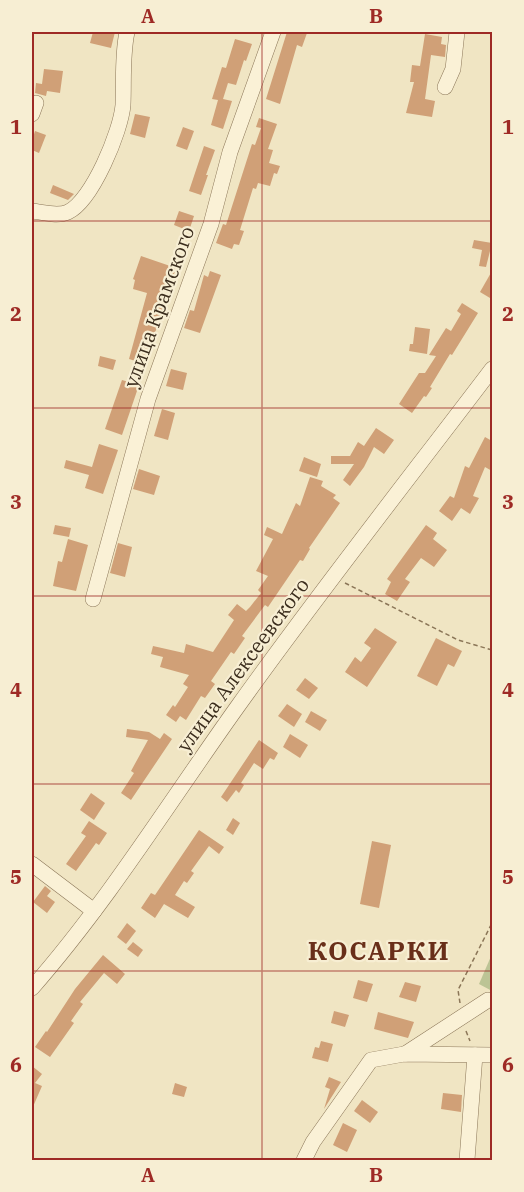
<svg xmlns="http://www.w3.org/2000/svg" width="524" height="1192" viewBox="0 0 524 1192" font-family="'IBM Plex Serif',serif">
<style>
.cemetery{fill:#bcc495}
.building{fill:#d0a077}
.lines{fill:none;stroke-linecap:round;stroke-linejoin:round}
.minor-casing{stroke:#8b7658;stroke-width:16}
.path{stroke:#8b7658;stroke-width:1.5;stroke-dasharray:4.5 3;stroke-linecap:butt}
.minor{stroke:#faf1d6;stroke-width:15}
.grid{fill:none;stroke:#9e2a25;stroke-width:1.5;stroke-opacity:0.55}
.labels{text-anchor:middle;stroke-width:4.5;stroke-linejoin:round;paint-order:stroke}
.street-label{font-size:20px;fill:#3b2d1d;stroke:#f7eed3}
.district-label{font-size:26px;font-weight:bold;letter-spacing:1.5px;fill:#692f1a;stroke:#f7eed3}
.neatline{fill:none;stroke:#9e2a25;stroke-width:2}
.grid-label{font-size:20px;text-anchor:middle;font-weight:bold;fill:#9e2a25}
</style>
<rect width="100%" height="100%" fill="#f0e5c3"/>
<polygon class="cemetery" points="492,954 492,991 479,984"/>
<g class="building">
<polygon points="93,32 115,32 111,48 90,43"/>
<polygon points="287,32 307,33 302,47 297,45 280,104 266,99"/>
<polygon points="425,34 442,37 441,44 446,45 445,57 431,55 425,99 435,101 432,117 406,113 414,82 410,82 412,65 420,66"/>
<polygon points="235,39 252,44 246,61 244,60 236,85 228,83 223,99 232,101 223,129 211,125 218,100 212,99 222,67 226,68"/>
<polygon points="44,69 63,71 60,93 47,91 46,96 35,93 36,83 42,84"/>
<polygon points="135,114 150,117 145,138 130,134"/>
<polygon points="259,118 277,124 268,149 273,150 269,163 280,166 277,174 274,173 270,186 258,183 256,189 253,188 240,230 244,231 239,245 234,244 232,249 216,243 223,224 226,225 252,144 255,145 261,128 256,127"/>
<polygon points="183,127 194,131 187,150 176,146"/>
<polygon points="35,131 46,135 39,153 32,150 32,141"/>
<polygon points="204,146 215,150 206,175 208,175 201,195 189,191"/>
<polygon points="53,185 74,194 68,200 50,193"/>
<polygon points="179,211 194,216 189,231 174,225"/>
<polygon points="474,240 492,243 486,267 479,266 482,250 472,248"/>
<polygon points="141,256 176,268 171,283 168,282 160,303 164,305 145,364 129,359 147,293 133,289 135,280 133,279"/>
<polygon points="210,271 221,275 200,333 184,328 190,310 194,311 204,275 208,277"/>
<polygon points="492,271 492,293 490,298 480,292"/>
<polygon points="462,303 478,313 452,355 450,354 430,387 432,388 426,397 424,396 412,413 399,404 419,373 425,373 436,356 429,355 446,328 451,331 461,314 457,311"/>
<polygon points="415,327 430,329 427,354 409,351 410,344 413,344"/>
<polygon points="100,356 116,360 113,370 98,366"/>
<polygon points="171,369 187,373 183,390 166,386"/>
<polygon points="122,380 139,385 122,435 105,429"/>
<polygon points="162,409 175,413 168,440 154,436"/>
<polygon points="376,428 394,440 384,454 374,447 364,467 350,486 343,480 354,464 331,464 331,456 350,456 358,442 364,446"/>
<polygon points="485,437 492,441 492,471 485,467 473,496 479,498 470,514 461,508 452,521 439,511 450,496 454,498 465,466 469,468"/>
<polygon points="99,444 118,450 103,494 85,488 89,475 64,468 66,460 92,467"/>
<polygon points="304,457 321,464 317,477 299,471"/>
<polygon points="139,469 160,476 154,495 133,489"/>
<polygon points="310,477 323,481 321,486 336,495 333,498 340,503 309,548 310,549 303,561 300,560 268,607 265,605 242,636 245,638 234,654 231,652 211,681 215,684 205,698 201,696 186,720 180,716 176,722 166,715 173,705 175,707 188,687 183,684 189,675 160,667 163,657 151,654 153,646 184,653 186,644 213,652 234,620 228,615 237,604 246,611 250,607 261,593 258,590 268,576 256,571 273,539 264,535 267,527 282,534 296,503 300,506"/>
<polygon points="55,525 71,528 69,537 53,534"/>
<polygon points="426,525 437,533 433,539 447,550 434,567 421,558 405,579 410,582 397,601 385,594 391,582 387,579"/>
<polygon points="68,539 88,545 76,591 53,586 58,561 62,562"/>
<polygon points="118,543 132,547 125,577 110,573"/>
<polygon points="375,628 397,642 367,687 345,672 355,657 361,662 371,648 364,643"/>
<polygon points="436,638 462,651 454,667 448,664 437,686 417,676"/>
<polygon points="305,678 318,688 309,699 296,690"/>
<polygon points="287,704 302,714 294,727 278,716"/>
<polygon points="311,711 327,720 320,731 305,722"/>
<polygon points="127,729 149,732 160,739 164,733 172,739 131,800 121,793 134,773 131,771 148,740 126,737"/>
<polygon points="290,734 308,745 300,758 283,747"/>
<polygon points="259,740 278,753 274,760 270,758 263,769 254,763 241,783 244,785 239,793 236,790 227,802 221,797"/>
<polygon points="91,793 105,803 94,820 80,810"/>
<polygon points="233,818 240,823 233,835 226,830"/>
<polygon points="89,821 107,833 99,845 96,843 76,871 66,864 86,836 81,833"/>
<polygon points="199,830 224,847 219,854 209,846 191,871 194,873 187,883 184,881 175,895 195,907 188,918 164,904 155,918 141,908 151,893 155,895"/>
<polygon points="372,841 391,845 379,908 360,904"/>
<polygon points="45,886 51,891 47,896 55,902 47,913 33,902"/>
<polygon points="127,923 136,931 126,944 117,937"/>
<polygon points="133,942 143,950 138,957 127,949"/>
<polygon points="103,955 125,974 117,984 104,973 80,1002 83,1004 71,1021 74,1023 50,1057 35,1047 46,1031 47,1032 75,989"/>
<polygon points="358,980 373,984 367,1002 353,998"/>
<polygon points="405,982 421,986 416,1002 399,997"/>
<polygon points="334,1011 349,1015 345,1027 331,1023"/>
<polygon points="378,1012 414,1022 408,1038 374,1029"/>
<polygon points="321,1041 333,1044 328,1062 312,1058 315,1047 319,1048"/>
<polygon points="32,1066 42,1074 35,1083 42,1086 32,1109"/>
<polygon points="329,1077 341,1082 324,1109 330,1089 325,1087"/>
<polygon points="175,1083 187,1087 184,1097 172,1094"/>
<polygon points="443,1093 462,1095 461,1112 441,1109"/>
<polygon points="362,1100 378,1112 370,1123 354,1111"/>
<polygon points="343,1123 357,1130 347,1152 333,1145"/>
</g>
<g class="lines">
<g class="minor-casing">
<g id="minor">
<polyline points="445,87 453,69 457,32"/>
<polyline points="32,114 36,103"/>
<path d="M 32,211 C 43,212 57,217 68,212 C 92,201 121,131 123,105 C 124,80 122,56 127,32"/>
<polyline points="93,599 148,399 211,224 230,152 273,32"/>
<polyline points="32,864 94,911"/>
<path d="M 32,988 C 109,900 170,801 238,706 C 320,591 407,481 492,369"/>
<polyline points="405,1054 488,1000"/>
<polyline points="304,1160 313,1142 371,1060 404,1054 492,1055"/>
<polyline points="467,1160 475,1055"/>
</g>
</g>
<g class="path">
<polyline points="345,583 458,640 492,650"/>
<polyline points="460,1003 458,990 492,923"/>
<polyline points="466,1031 470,1041"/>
</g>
<use href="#minor" class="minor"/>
</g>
<path class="grid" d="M 262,32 L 262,1160M 32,221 L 492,221M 32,408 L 492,408M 32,596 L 492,596M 32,784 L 492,784M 32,971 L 492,971"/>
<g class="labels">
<g class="street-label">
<text transform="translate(159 307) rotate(-70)" y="7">улица Крамского</text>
<text transform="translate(243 665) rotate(-54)" y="7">улица Алексеевского</text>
</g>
<g class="district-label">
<text x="379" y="960">КОСАРКИ</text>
</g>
</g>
<rect width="524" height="1192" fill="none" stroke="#f7eed3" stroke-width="66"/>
<rect x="33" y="33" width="458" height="1126" class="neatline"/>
<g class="grid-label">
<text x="148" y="23">A</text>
<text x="376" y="23">B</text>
<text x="16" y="134">1</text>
<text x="508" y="134">1</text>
<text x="16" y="321">2</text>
<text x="508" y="321">2</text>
<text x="16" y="509">3</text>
<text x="508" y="509">3</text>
<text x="16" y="697">4</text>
<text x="508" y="697">4</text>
<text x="16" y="884">5</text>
<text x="508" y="884">5</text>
<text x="16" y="1072">6</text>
<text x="508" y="1072">6</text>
<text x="148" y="1182">A</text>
<text x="376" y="1182">B</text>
</g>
</svg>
